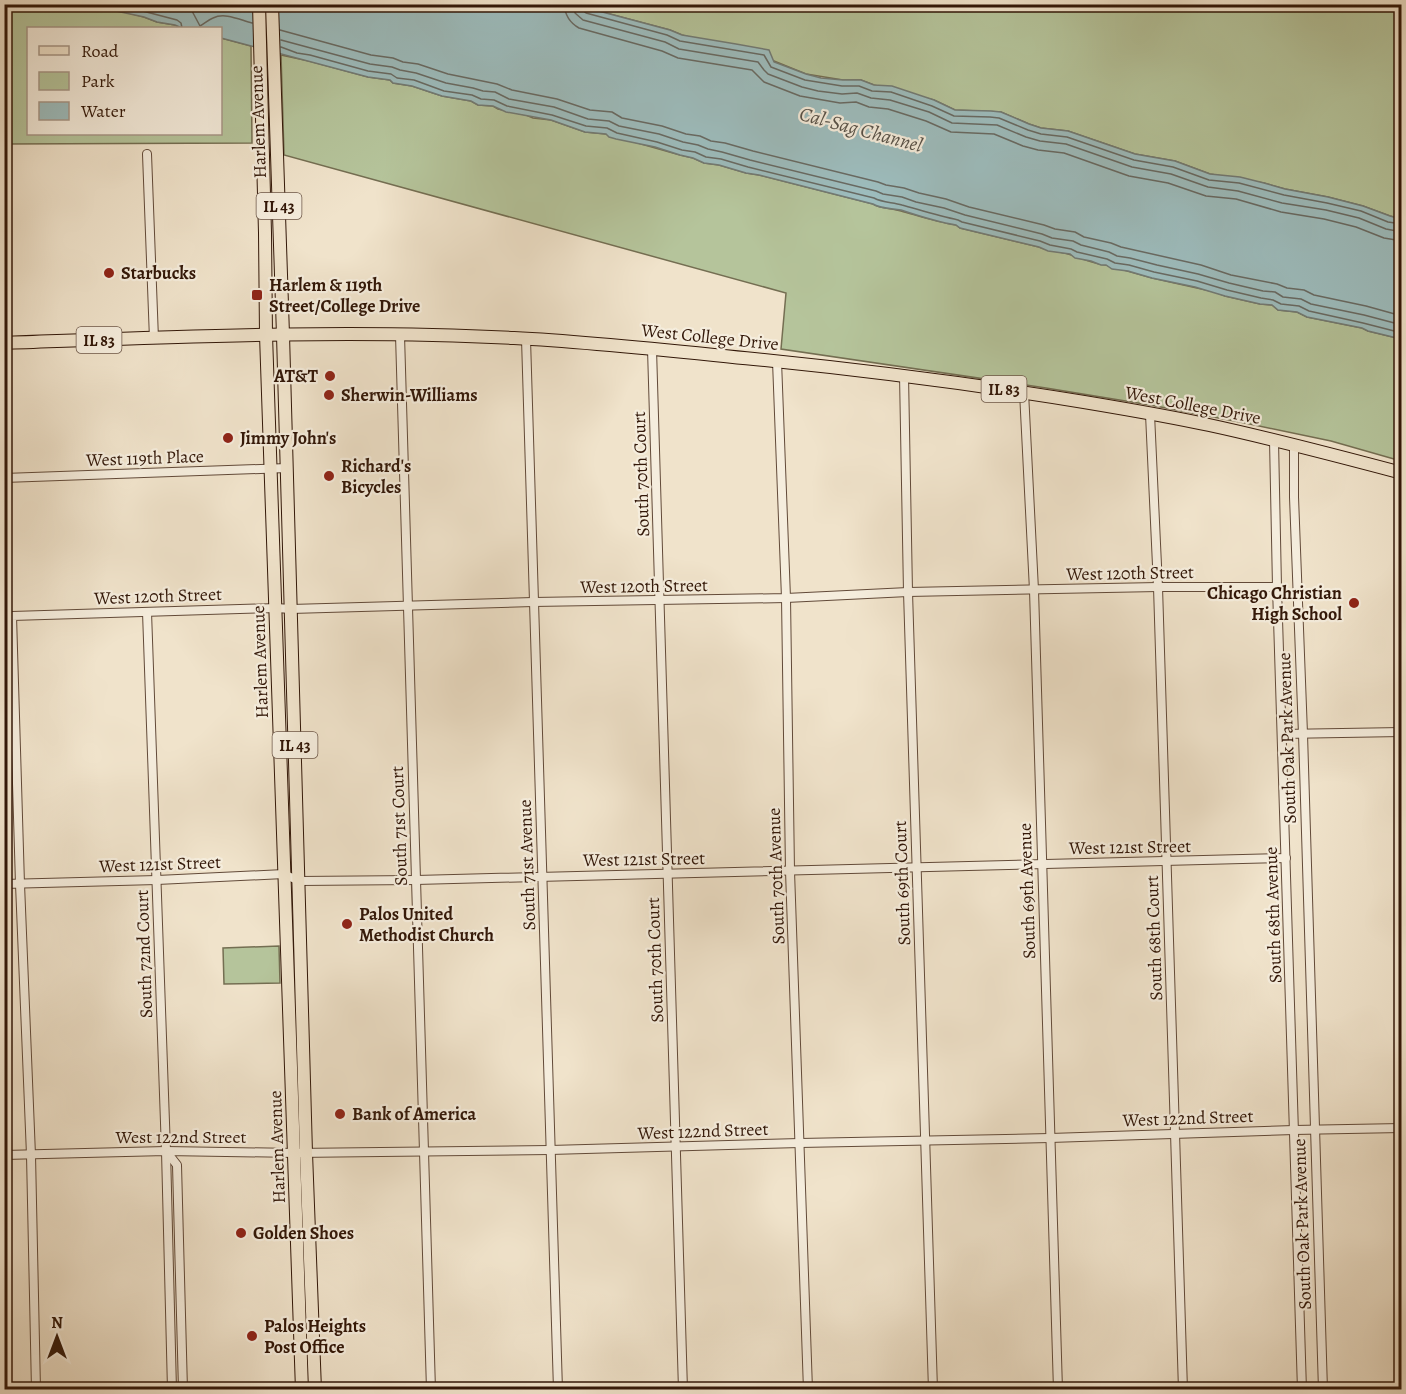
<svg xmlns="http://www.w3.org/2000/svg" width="1406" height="1394" viewBox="0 0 1406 1394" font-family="Alegreya,serif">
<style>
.green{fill:#b5c49b;stroke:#746e52;stroke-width:1.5}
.water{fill:#9dbdbe;stroke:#727b75;stroke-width:1.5}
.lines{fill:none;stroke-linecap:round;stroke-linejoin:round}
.shore{stroke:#686a63;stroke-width:1.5}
.minor-casing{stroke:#624a39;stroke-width:10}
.primary-casing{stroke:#321708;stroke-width:14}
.minor{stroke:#f5eddd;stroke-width:8}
.primary{stroke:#f0e3cb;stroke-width:12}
.poi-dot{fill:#8f2418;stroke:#f5eddd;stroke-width:2}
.labels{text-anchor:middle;stroke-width:4.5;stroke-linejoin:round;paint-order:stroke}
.shield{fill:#f5eddd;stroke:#6c5748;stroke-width:1.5}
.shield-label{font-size:16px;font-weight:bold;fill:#321708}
.street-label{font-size:18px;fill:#321708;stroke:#f5eddd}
.poi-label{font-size:18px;font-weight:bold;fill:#321708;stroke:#f5eddd;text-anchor:start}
.water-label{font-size:20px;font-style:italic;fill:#575148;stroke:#f5eddd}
</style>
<rect width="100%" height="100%" fill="#f0e3cb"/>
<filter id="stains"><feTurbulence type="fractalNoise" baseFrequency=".00333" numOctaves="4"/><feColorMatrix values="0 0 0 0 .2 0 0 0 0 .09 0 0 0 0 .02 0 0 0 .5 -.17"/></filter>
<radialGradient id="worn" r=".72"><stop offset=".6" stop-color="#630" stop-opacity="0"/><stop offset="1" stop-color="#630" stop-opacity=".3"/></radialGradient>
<g class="green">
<polygon points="92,4 102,6 144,17 157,22 175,25 182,28 28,28 28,134 220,134 221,38 251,46 252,143 5,144 4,5"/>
<polygon points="576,5 1401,5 1401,219 1390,216 1363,206 1328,197 1285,189 1264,183 1210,174 1175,161 1135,154 1068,131 1041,128 1029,124 1001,112 955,110 934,100 874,85 861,80 843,80 806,74 774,61 682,35 670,30"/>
<path d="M 281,55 L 309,61 L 368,77 L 390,80 L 393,83 L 412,86 L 442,96 L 471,101 L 478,105 L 493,106 L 498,109 L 526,115 L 533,118 L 551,120 L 585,132 L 606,134 L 680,155 L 693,158 L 704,163 L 719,165 L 746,173 L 759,175 L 873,204 C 881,209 892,208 901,211 C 919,216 937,222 956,225 L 960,228 L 1039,247 C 1049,251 1058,251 1068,254 C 1078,257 1096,265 1106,265 L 1152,278 L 1215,292 L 1225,296 L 1260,304 L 1272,305 L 1278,310 L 1297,312 L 1307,317 L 1362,328 L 1368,331 L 1401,339 L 1401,461 L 1331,441 L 1245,423 L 1150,405 L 1046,388 L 781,349 L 786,293 L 284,155 Z"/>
<polygon points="279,946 280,983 224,984 223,948"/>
</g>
<path class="water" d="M 92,5 L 576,5 L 670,30 L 682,35 L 736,44 L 769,50 L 774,62 L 806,74 L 821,78 L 843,80 L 861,80 L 874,85 L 892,86 L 934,100 L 955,110 L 991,111 L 1001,112 L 1029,124 L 1041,128 L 1068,131 L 1135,154 L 1175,161 L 1210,174 L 1240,177 L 1264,183 L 1285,189 L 1328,197 L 1363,206 L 1390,216 L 1401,219 L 1401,339 L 1368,331 L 1362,328 L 1307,317 L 1297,312 L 1278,310 L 1272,305 L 1260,304 L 1225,296 L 1195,287 L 1152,278 L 1128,271 L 1112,269 L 1106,265 L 1101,265 L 1091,261 L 1075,258 L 1070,254 L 1048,251 L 1039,247 L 960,228 L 956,225 C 937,222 919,216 901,210 C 892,208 881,209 873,204 L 759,175 L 746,173 L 719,165 L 704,163 L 693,158 L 680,155 L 655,147 L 616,139 L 609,137 L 606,134 L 585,132 L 551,120 L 506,112 L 493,106 L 478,105 L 471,101 L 442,96 L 412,86 L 393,83 L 390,80 L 368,77 L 221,38 L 220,28 L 182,28 L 175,25 L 157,22 L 144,17 L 107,9 L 102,6 Z"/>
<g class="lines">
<g class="shore">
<polyline points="116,4 177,20 181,23 182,28"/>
<path d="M 183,4 L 192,11 L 200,26 C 204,24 208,20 213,18 C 225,12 240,20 252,23"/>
<path d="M 564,4 C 565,16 570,23 579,28 L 662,51 L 678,58 L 752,70 L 764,82 L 800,96 L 840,103 L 856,102 L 869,107 L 888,109 L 926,121 L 951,132 L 994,134 L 1023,146 L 1038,150 L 1064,153 L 1129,176 L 1168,183 L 1206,196 L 1236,199 L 1281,212 L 1324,219 L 1356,227 L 1384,238 L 1402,241"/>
<polyline points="574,4 575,13 583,20 665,42 679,49 758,62 764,70 768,74 802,87 818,91 842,94 857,93 871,98 890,100 929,112 952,123 997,125 1026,137 1040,141 1066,144 1132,167 1171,174 1208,187 1238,191 1282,203 1326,210 1359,218 1386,229 1402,232"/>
<polyline points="581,4 582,10 586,13 667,35 680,41 764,55 771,67 805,80 842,86 859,86 872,91 891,92 932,106 954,116 990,117 999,118 1028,130 1041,134 1067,137 1134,160 1173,167 1209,180 1239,183 1284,195 1327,203 1361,211 1388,222 1402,224"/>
<polyline points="280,30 371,55 393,58 403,62 418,64 448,74 497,84 512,90 557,99 590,110 612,112 622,118 662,126 686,134 700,136 711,141 725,143 753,151 878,182 886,185 904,188 919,193 946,199 969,207 1044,225 1055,229 1075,232 1084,237 1111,243 1121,247 1201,265 1231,275 1277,284 1287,288 1304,290 1314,295 1366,306 1402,316"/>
<polyline points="281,40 370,64 392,67 400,70 416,73 446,83 473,88 483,91 495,92 509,99 554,107 588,119 609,121 619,126 659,134 683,142 698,145 708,149 722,152 750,160 876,191 883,194 902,197 916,202 944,208 965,215 1042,234 1052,238 1073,241 1081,245 1109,252 1117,256 1130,258 1157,265 1198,274 1229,283 1263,291 1275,292 1283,297 1301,299 1311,304 1364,315 1402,325"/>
<path d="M 281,47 L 297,53 L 310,55 L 368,71 L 391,74 L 397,78 L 414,80 L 444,91 L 472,95 L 481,99 L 494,100 L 507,106 L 552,115 L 586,126 L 607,128 L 617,133 L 657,142 L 682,150 L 695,152 L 706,157 L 721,159 L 748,167 L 874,198 C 883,203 893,202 902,205 C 920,210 939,216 958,220 L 962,222 L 1040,241 L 1050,245 L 1071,249 L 1077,252 L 1107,259 L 1115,263 L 1129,265 L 1154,272 L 1197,281 L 1227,290 L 1261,298 L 1273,300 L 1281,304 L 1299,306 L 1309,311 L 1363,323 L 1402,333"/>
</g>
<g class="minor-casing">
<g id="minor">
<polyline points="147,154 154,339"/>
<polyline points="400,335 431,1390"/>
<polyline points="526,339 558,1390"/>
<polyline points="652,349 683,1390"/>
<polyline points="777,361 786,598 790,871 808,1390"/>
<polyline points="904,375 908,592 933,1390"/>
<polyline points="1024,392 1034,590 1058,1390"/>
<polyline points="1150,414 1158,587 1183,1390"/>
<polyline points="1274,440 1277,587 1302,1390"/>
<polyline points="1294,445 1294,497 1303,734 1323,1390"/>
<polyline points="4,478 287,468"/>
<polyline points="147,612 166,1151 172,1390"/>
<polyline points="1282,734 1402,732"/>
<polyline points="4,884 157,880 284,874 299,881 416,880 1286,858"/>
<polyline points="166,1151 177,1165 183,1390"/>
<polyline points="4,1155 166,1151 295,1153 550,1150 800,1143 1050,1138 1294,1130 1402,1128"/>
<polyline points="36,1390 31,1155 20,884 12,616 276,608 291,609 533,602 786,598 908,592 1158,587 1277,587"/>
</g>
</g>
<g class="primary-casing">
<g id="primary">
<polyline points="259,4 265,233 266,335 302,1390"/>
<polyline points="272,4 283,335 306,1153 315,1390"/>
<path d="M 4,343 C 174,337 345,329 514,338 C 594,342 674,351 754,359 C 864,370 974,384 1084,402 C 1126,409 1168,416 1209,425 C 1274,439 1338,456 1402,473"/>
</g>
</g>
<use href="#minor" class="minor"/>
<use href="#primary" class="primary"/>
</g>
<g class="poi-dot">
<circle cx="109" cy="273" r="6"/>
<rect x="251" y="289" width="12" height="12" rx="3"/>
<circle cx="330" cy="376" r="6"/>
<circle cx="329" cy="395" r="6"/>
<circle cx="228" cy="438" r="6"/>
<circle cx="329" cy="476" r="6"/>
<circle cx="1354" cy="603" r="6"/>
<circle cx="347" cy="924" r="6"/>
<circle cx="340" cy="1114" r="6"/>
<circle cx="241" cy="1233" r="6"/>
<circle cx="252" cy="1336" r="6"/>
</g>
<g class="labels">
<g class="shield">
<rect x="256.5" y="193" width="45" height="26" rx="4.5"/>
<rect x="76.5" y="327" width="45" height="26" rx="4.5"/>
<rect x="981.5" y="376" width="45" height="26" rx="4.5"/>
<rect x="272.5" y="732" width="45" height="26" rx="4.5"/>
</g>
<g class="shield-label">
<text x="279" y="212">IL 43</text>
<text x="99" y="346">IL 83</text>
<text x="1004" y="395">IL 83</text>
<text x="295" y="751">IL 43</text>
</g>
<g class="street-label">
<text transform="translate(258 122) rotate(-92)" y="6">Harlem Avenue</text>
<text transform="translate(710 337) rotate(6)" y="6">West College Drive</text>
<text transform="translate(1193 405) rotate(11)" y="6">West College Drive</text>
<text transform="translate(145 458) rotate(-2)" y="6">West 119th Place</text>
<text transform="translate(641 474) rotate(-92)" y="6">South 70th Court</text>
<text transform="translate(1130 573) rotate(-1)" y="6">West 120th Street</text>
<text transform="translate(644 586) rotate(-1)" y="6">West 120th Street</text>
<text transform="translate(158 596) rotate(-2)" y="6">West 120th Street</text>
<text transform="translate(260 662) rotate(-92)" y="6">Harlem Avenue</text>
<text transform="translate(1287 738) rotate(-92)" y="6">South Oak Park Avenue</text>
<text transform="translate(399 826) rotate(-92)" y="6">South 71st Court</text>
<text transform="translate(1130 847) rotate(-1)" y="6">West 121st Street</text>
<text transform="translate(644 859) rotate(-1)" y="6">West 121st Street</text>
<text transform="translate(160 864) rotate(-2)" y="6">West 121st Street</text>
<text transform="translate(527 865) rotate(-92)" y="6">South 71st Avenue</text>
<text transform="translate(776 876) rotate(-92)" y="6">South 70th Avenue</text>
<text transform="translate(902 883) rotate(-92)" y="6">South 69th Court</text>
<text transform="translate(1027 891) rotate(-92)" y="6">South 69th Avenue</text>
<text transform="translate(1273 915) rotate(-92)" y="6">South 68th Avenue</text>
<text transform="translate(1154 938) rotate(-92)" y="6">South 68th Court</text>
<text transform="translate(144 954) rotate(-92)" y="6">South 72nd Court</text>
<text transform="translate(655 960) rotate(-92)" y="6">South 70th Court</text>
<text transform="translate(1188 1118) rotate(-2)" y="6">West 122nd Street</text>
<text transform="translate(703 1131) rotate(-2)" y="6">West 122nd Street</text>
<text x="181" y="1143">West 122nd Street</text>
<text transform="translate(277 1147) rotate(-92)" y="6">Harlem Avenue</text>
<text transform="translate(1302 1224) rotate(-92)" y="6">South Oak Park Avenue</text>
</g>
<g class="poi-label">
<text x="121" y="279">Starbucks</text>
<text x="269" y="291">Harlem &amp; 119th<tspan x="269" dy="21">Street/College Drive</tspan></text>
<text x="318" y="382" text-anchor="end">AT&amp;T</text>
<text x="341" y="401">Sherwin-Williams</text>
<text x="240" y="444">Jimmy John's</text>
<text x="341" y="472">Richard's<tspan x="341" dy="21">Bicycles</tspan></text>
<text x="1342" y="599" text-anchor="end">Chicago Christian<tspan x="1342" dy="21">High School</tspan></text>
<text x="359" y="920">Palos United<tspan x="359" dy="21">Methodist Church</tspan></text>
<text x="352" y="1120">Bank of America</text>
<text x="253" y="1239">Golden Shoes</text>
<text x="264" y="1332">Palos Heights<tspan x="264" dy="21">Post Office</tspan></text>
</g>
<g class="water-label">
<text transform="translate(861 129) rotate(15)" y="7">Cal-Sag Channel</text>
</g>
</g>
<rect width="1406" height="1394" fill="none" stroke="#f0e3cb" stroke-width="24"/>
<rect x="6" y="6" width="1394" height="1382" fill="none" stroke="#321708" stroke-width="3"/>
<rect x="12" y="12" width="1382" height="1370" fill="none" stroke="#321708" stroke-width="1.5"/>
<rect x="27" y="27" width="195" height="108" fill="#f5eddd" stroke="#a79788" stroke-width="1.5"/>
<rect x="39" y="46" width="30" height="9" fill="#f0e3cb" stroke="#a79788" stroke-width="1.5"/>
<text x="81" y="57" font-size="18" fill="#321708">Road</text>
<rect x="39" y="72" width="30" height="18" fill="#b5c49b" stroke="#a79788" stroke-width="1.5"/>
<text x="81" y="87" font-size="18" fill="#321708">Park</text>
<rect x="39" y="102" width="30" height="18" fill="#9dbdbe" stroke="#a79788" stroke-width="1.5"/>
<text x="81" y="117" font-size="18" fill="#321708">Water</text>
<g transform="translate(57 1337)" stroke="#f5eddd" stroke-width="4.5" paint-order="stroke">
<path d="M0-4.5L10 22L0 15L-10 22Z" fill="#321708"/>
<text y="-9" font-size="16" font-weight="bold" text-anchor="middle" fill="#321708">N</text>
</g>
<rect width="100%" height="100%" filter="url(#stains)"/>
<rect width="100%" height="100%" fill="url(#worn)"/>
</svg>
